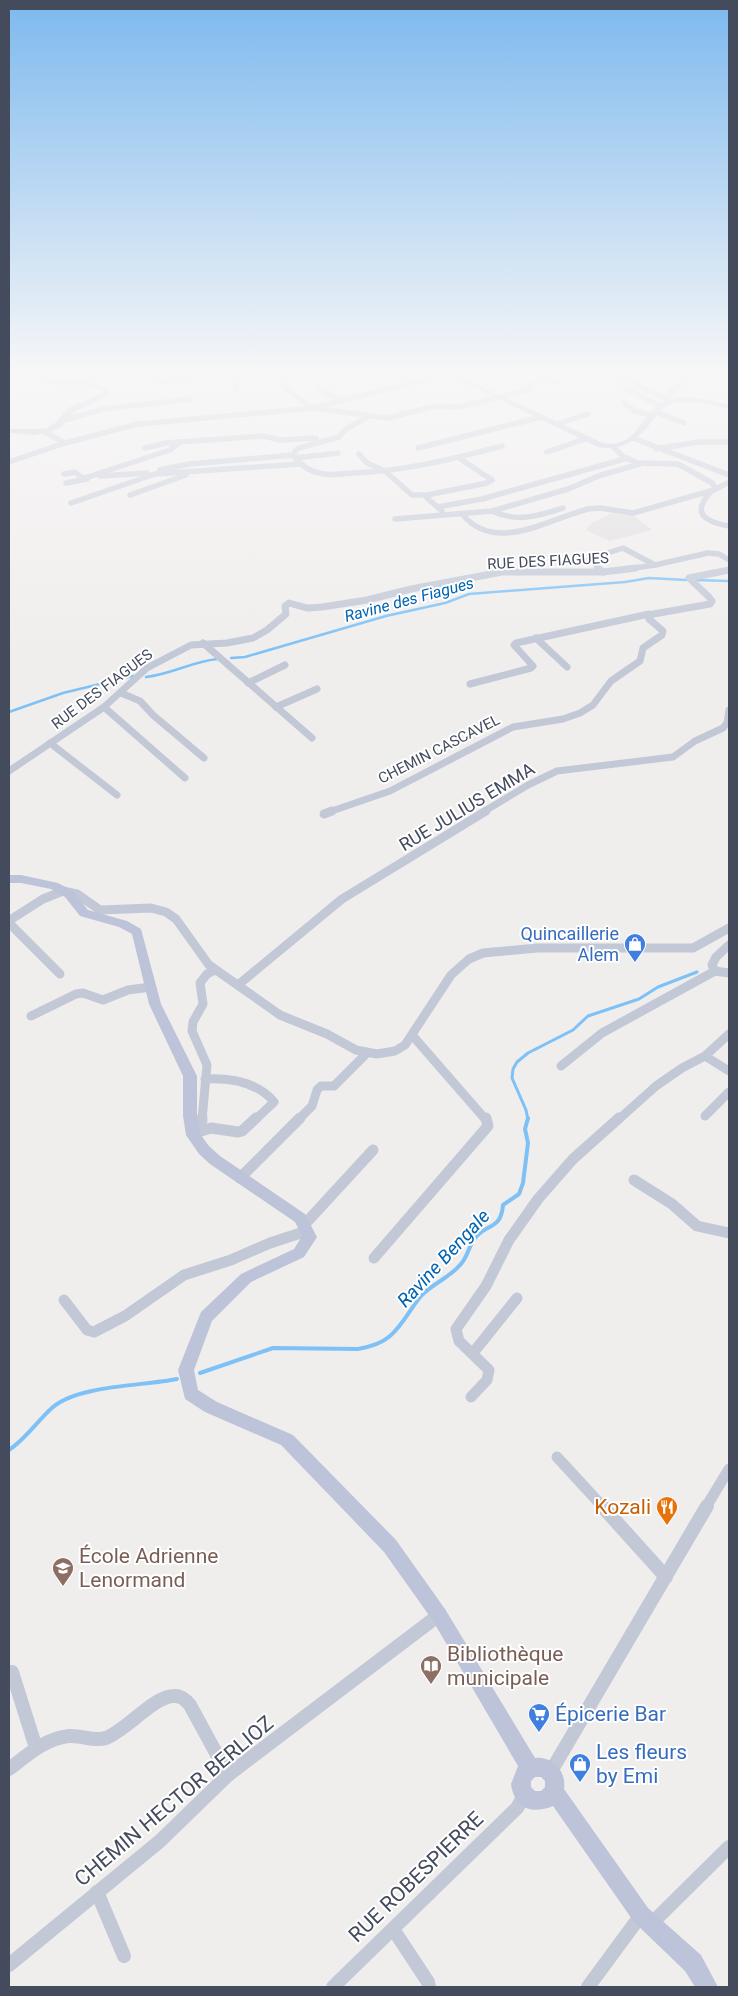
<svg xmlns="http://www.w3.org/2000/svg" width="738" height="1996" viewBox="0 0 738 1996" font-family="Roboto,sans-serif">
<style>
.education{fill:#e1dfdf}
.lines{fill:none;stroke-linecap:round;stroke-linejoin:round}
.stream-far2{stroke:#7ec1f6;stroke-width:2.5}
.stream-far1{stroke:#7ec1f6;stroke-width:3}
.stream{stroke:#7ec1f6;stroke-width:4}
.street-far4{stroke:#c2c8d6;stroke-width:5.5}
.street-far3{stroke:#c2c8d6;stroke-width:7}
.street-far2{stroke:#c2c8d6;stroke-width:9}
.street-far1{stroke:#c2c8d6;stroke-width:11}
.street{stroke:#c2c8d6;stroke-width:14}
.secondary{fill:#bdc4d9;fill-rule:evenodd}
.labels{text-anchor:middle;stroke-width:4;stroke-linejoin:round;paint-order:stroke}
.far-street-label{font-size:15px;fill:#434b5d;stroke:#fff}
.far-water-label{font-size:16px;font-style:italic;fill:#0064b3;stroke:#fff}
.street-label{font-size:18px;fill:#434b5d;stroke:#fff}
.shop-label{font-size:18px;fill:#366cbe;stroke:#fff;text-anchor:end}
.water-label{font-size:19px;font-style:italic;fill:#0064b3;stroke:#fff}
.near-food-label{font-size:21px;fill:#c56008;stroke:#fff;text-anchor:end}
.near-education-label{font-size:21px;fill:#785e54;stroke:#fff;text-anchor:start}
.near-shop-label{font-size:21px;fill:#366cbe;stroke:#fff;text-anchor:start}
.near-street-label{font-size:21px;fill:#434b5d;stroke:#fff}
</style>
<rect width="100%" height="100%" fill="#f0eeed"/>
<polygon class="education" points="611,513 634,516 652,530 610,541 586,530 592,523"/>
<g class="lines">
<g class="stream-far2">
<polyline points="694,580 729,581"/>
<polyline points="231,658 245,657 386,616 445,603 469,594 625,582 649,578 686,580"/>
<path d="M 146,677 C 172,674 191,662 217,659"/>
<polyline points="9,712 63,693 133,676"/>
</g>
<polyline class="stream-far1" points="528,1120 526,1110 512,1078 513,1069 517,1062 528,1053 573,1030 588,1016 639,999 658,987 697,972"/>
<g class="stream">
<path d="M 200,1373 L 273,1348 L 358,1349 C 369,1347 381,1344 390,1336 C 403,1325 410,1309 421,1296 C 432,1284 449,1278 460,1265 C 468,1257 468,1247 475,1238 C 487,1223 501,1230 503,1205 L 519,1194 L 523,1183 L 528,1143 L 525,1129 L 528,1118"/>
<path d="M 9,1450 C 26,1439 38,1420 53,1407 C 79,1385 143,1386 177,1379"/>
</g>
<g class="street-far4">
<polyline points="38,375 38,378 64,383 88,382"/>
<polyline points="153,375 158,381 187,379"/>
<polyline points="276,375 286,381 284,385 286,389 313,408 388,418 435,406 458,407 525,391 546,375"/>
<polyline points="397,375 412,383"/>
<polyline points="621,375 620,377 670,401"/>
<polyline points="543,378 558,381"/>
<polyline points="237,388 233,377 245,375"/>
<polyline points="318,388 341,401"/>
<polyline points="626,389 661,406"/>
<polyline points="670,401 667,397 688,375"/>
<polyline points="624,403 635,411 652,416"/>
<polyline points="656,412 684,423"/>
<path d="M 369,416 L 346,429 L 339,437 L 299,448 L 295,451 L 294,456 C 300,464 309,471 319,473 C 330,476 342,474 354,473 C 404,471 453,459 502,446"/>
<polyline points="61,421 103,409 190,399"/>
<polyline points="557,424 588,414"/>
<polyline points="43,431 65,443 138,424 313,408 442,375"/>
<polyline points="633,438 729,475"/>
<path d="M 613,447 L 624,457 L 638,463 L 678,464 L 712,483 L 715,488 C 691,510 700,521 729,526"/>
<polyline points="145,448 166,443 264,436 279,440 316,438"/>
<polyline points="418,448 541,417"/>
<polyline points="656,449 698,442 729,442"/>
<polyline points="547,452 588,438"/>
<polyline points="359,454 367,463 385,471 412,495 427,495"/>
<polyline points="295,458 338,453"/>
<polyline points="9,462 65,443"/>
<polyline points="160,470 189,464 294,455"/>
<polyline points="64,474 75,472 82,478 88,477 170,450 180,442"/>
<polyline points="100,476 147,473"/>
<polyline points="66,483 87,479"/>
<polyline points="130,495 186,475"/>
<polyline points="71,503 155,474 300,464"/>
<polyline points="437,507 482,499 628,458"/>
<polyline points="442,511 427,498 427,495 487,483 492,480 459,458"/>
<path d="M 492,511 C 517,523 538,516 563,508"/>
<path d="M 463,515 C 496,554 548,519 588,509 L 600,508 L 633,513 L 714,490 L 729,482"/>
<polyline points="395,519 492,511 568,489 601,475 640,464"/>
<polyline points="600,569 589,559 623,548 655,565"/>
<polyline points="627,569 655,565 708,553 719,554 729,560"/>
</g>
<g class="street-far3">
<polyline points="598,568 603,572"/>
<polyline points="536,638 567,667"/>
<polyline points="203,643 312,738"/>
<polyline points="248,683 285,665"/>
<polyline points="470,684 531,668 533,666 514,645 516,643 649,614"/>
<polyline points="121,693 140,701 153,715 204,758"/>
<polyline points="104,707 185,778"/>
<polyline points="276,707 317,689"/>
<polyline points="50,743 117,795"/>
<polyline points="9,771 104,707 147,668 191,645 227,643 253,638 267,630 286,614 285,606 289,603 307,608 322,607 367,600 411,589 502,572 603,572 636,568"/>
<polyline points="329,812 390,791 513,727 563,719 580,713 593,705 611,681 640,661 643,648 662,635 663,631 649,619 648,615 710,604 712,601 709,597 689,578 729,570"/>
<polyline points="483,812 528,785 557,771 673,757 695,741 723,728 727,723 729,710"/>
</g>
<g class="street-far2">
<polyline points="324,814 332,811"/>
<polyline points="729,945 716,957 712,965 715,971 729,973"/>
<polyline points="60,974 11,925 10,920 43,899 63,891 77,894 100,910 151,908 166,912 176,919 209,965 280,1015 327,1034 356,1050 377,1054 395,1051 405,1045 451,975 469,959 483,953 537,948 693,948 729,928"/>
<polyline points="238,985 342,899 486,811"/>
<polyline points="31,1016 76,994 83,993 103,1000 128,990 151,987"/>
<polyline points="412,1035 486,1120"/>
<polyline points="705,1056 729,1071"/>
<polyline points="561,1066 602,1033 715,971"/>
<path d="M 205,1079 C 229,1078 258,1082 274,1102 L 255,1120"/>
<polyline points="705,1116 729,1092"/>
<polyline points="202,1120 207,1065 192,1031 193,1022 203,1004 200,983 207,974 215,970"/>
<polyline points="298,1120 312,1106 317,1090 321,1086 334,1086 367,1053"/>
<polyline points="618,1120 656,1086 682,1068 705,1056 729,1034"/>
</g>
<g class="street-far1">
<polyline points="201,1130 202,1118"/>
<polyline points="198,1132 211,1128 238,1132 242,1131 256,1118"/>
<polyline points="240,1178 300,1118"/>
<polyline points="634,1180 672,1204 697,1226 729,1233"/>
<polyline points="304,1225 373,1150"/>
<polyline points="374,1258 488,1126 486,1118"/>
<polyline points="64,1300 87,1330 94,1332 125,1316 184,1275 231,1260 270,1243 307,1231"/>
<polyline points="473,1353 517,1298"/>
<polyline points="471,1397 487,1380 489,1370 459,1341 456,1329 486,1286 509,1240 538,1199 573,1159 619,1118"/>
<polyline points="557,1457 603,1507"/>
<polyline points="706,1507 729,1469"/>
</g>
<g class="street">
<polyline points="602,1506 666,1577"/>
<polyline points="12,1672 36,1748"/>
<path d="M 9,1769 C 26,1756 46,1738 69,1736 C 82,1735 93,1742 106,1738 C 127,1730 154,1696 174,1696 C 181,1695 186,1700 190,1705 L 228,1775"/>
<polyline points="550,1773 707,1506"/>
<polyline points="97,1892 124,1956"/>
<polyline points="651,1924 729,1847"/>
<polyline points="393,1929 428,1982 429,1987"/>
<polyline points="9,1965 160,1841 228,1775 439,1615"/>
<polyline points="333,1987 517,1808 525,1794"/>
<polyline points="588,1987 641,1915"/>
</g>
<g class="secondary">
<polygon points="99,375 108,375 90,384 108,389 109,395 74,412 61,427 50,432 35,435 9,433 9,429 45,429 55,423 68,408 103,393 103,391 83,385 86,381"/>
<path d="M 448,375 L 457,375 L 603,443 C 637,449 639,416 660,404 C 680,392 709,399 729,405 L 729,409 C 711,405 690,398 671,404 C 663,407 659,413 654,419 C 639,438 624,452 598,447 Z"/>
<path d="M 9,875 L 21,875 L 58,883 L 73,891 L 88,910 L 127,921 L 141,929 L 161,1004 L 197,1076 L 197,1116 L 200,1134 L 209,1146 L 220,1156 L 305,1214 L 317,1237 L 304,1257 L 251,1282 L 212,1321 L 194,1370 L 198,1390 L 217,1402 L 293,1435 L 396,1540 L 445,1609 L 535,1758 C 552,1756 567,1771 564,1789 L 648,1908 L 701,1955 L 718,1987 L 695,1987 L 685,1971 L 634,1922 L 553,1806 C 532,1815 514,1808 511,1784 L 518,1766 L 433,1621 L 384,1552 L 281,1445 L 205,1412 L 185,1399 L 178,1370 L 201,1312 L 241,1274 L 294,1249 L 302,1236 L 295,1222 L 210,1164 L 199,1154 L 186,1135 L 183,1116 L 183,1076 L 149,1004 L 132,934 L 119,927 L 80,916 L 65,897 L 51,889 L 21,883 L 9,883 ZM 535,1777 L 541,1777 L 545,1781 L 545,1787 L 541,1791 L 535,1791 L 531,1787 L 531,1781 Z"/>
</g>
</g>
<linearGradient id="sky" x2="0" y2="1"><stop stop-color="#7db9ee"/><stop offset="0.57" stop-color="#f8f7f7"/><stop offset="1" stop-color="#f8f7f7" stop-opacity="0"/></linearGradient>
<rect width="738" height="655" fill="url(#sky)"/>
<defs>
<g id="shop-pin" transform="scale(1.125)"><path d="M0 17L-7.5 6A9.5 9.5 0 1 1 7.5 6Z" fill="#3f7fe0" stroke="#fff"/><path d="M-5-2.5h2.3a2.7 3.5 0 0 1 5.4 0H5L5.5 6h-11ZM-1.5-2.5h3a1.5 2.3 0 0 0-3 0Z" fill="#fff"/></g>
<g id="restaurant-pin" transform="scale(1.125)"><path d="M0 17L-7.5 6A9.5 9.5 0 1 1 7.5 6Z" fill="#e8710a" stroke="#fff"/><path d="M-5-6h1v4h1v-4h1v4h1v-4h1v5L-1.5 .5V6h-2V.5L-5-1ZM5-6V6H3V1.5H1.5Q1.5-4 5-6Z" fill="#fff"/></g>
<g id="school-pin" transform="scale(1.125)"><path d="M0 17L-7.5 6A9.5 9.5 0 1 1 7.5 6Z" fill="#8d6e63" stroke="#fff"/><path d="M0-5L7-2L0 1L-7-2ZM-4 1L0 2.5L4 1V4Q0 6-4 4Z" fill="#fff"/></g>
<g id="library-pin" transform="scale(1.125)"><path d="M0 17L-7.5 6A9.5 9.5 0 1 1 7.5 6Z" fill="#8d6e63" stroke="#fff"/><path d="M-6-4Q-3-5.5-.7-3.5V5Q-3 3-6 4ZM6-4Q3-5.5 .7-3.5V5Q3 3 6 4Z" fill="#fff"/></g>
<g id="supermarket-pin" transform="scale(1.125)"><path d="M0 17L-7.5 6A9.5 9.5 0 1 1 7.5 6Z" fill="#3f7fe0" stroke="#fff"/><path d="M-6-5.5h2.5l.6 2H6L4.5 2H-2.5L-4.4-4H-6ZM-1.5 3.2a1.3 1.3 0 1 0 .1 0ZM3 3.2a1.3 1.3 0 1 0 .1 0Z" fill="#fff"/></g>
</defs>
<g fill-rule="evenodd">
<use href="#shop-pin" x="635" y="944"/>
<use href="#restaurant-pin" x="667" y="1507"/>
<use href="#school-pin" x="63" y="1568"/>
<use href="#library-pin" x="431" y="1666"/>
<use href="#supermarket-pin" x="539" y="1714"/>
<use href="#shop-pin" x="580" y="1764"/>
</g>
<g class="labels">
<g class="far-street-label">
<text transform="translate(548 561) rotate(-3)" y="5">RUE DES FIAGUES</text>
<text transform="translate(102 689) rotate(-37)" y="5">RUE DES FIAGUES</text>
<text transform="translate(439 749) rotate(-27)" y="5">CHEMIN CASCAVEL</text>
</g>
<g class="far-water-label">
<text transform="translate(409 599) rotate(-15)" y="6">Ravine des Fiagues</text>
</g>
<g class="street-label">
<text transform="translate(467 807) rotate(-31)" y="6">RUE JULIUS EMMA</text>
</g>
<g class="shop-label">
<text x="619" y="940">Quincaillerie<tspan x="619" dy="21">Alem</tspan></text>
</g>
<g class="water-label">
<text transform="translate(443 1258) rotate(-47)" y="7">Ravine Bengale</text>
</g>
<g class="near-food-label">
<text x="651" y="1514">Kozali</text>
</g>
<g class="near-education-label">
<text x="79" y="1563">École Adrienne<tspan x="79" dy="24">Lenormand</tspan></text>
<text x="447" y="1661">Bibliothèque<tspan x="447" dy="24">municipale</tspan></text>
</g>
<g class="near-shop-label">
<text x="555" y="1721">Épicerie Bar</text>
<text x="596" y="1759">Les fleurs<tspan x="596" dy="24">by Emi</tspan></text>
</g>
<g class="near-street-label">
<text transform="translate(174 1801) rotate(-40)" y="7">CHEMIN HECTOR BERLIOZ</text>
<text transform="translate(416 1877) rotate(-44)" y="7">RUE ROBESPIERRE</text>
</g>
</g>
<rect width="738" height="1996" fill="none" stroke="#434b5d" stroke-width="20"/>
</svg>
